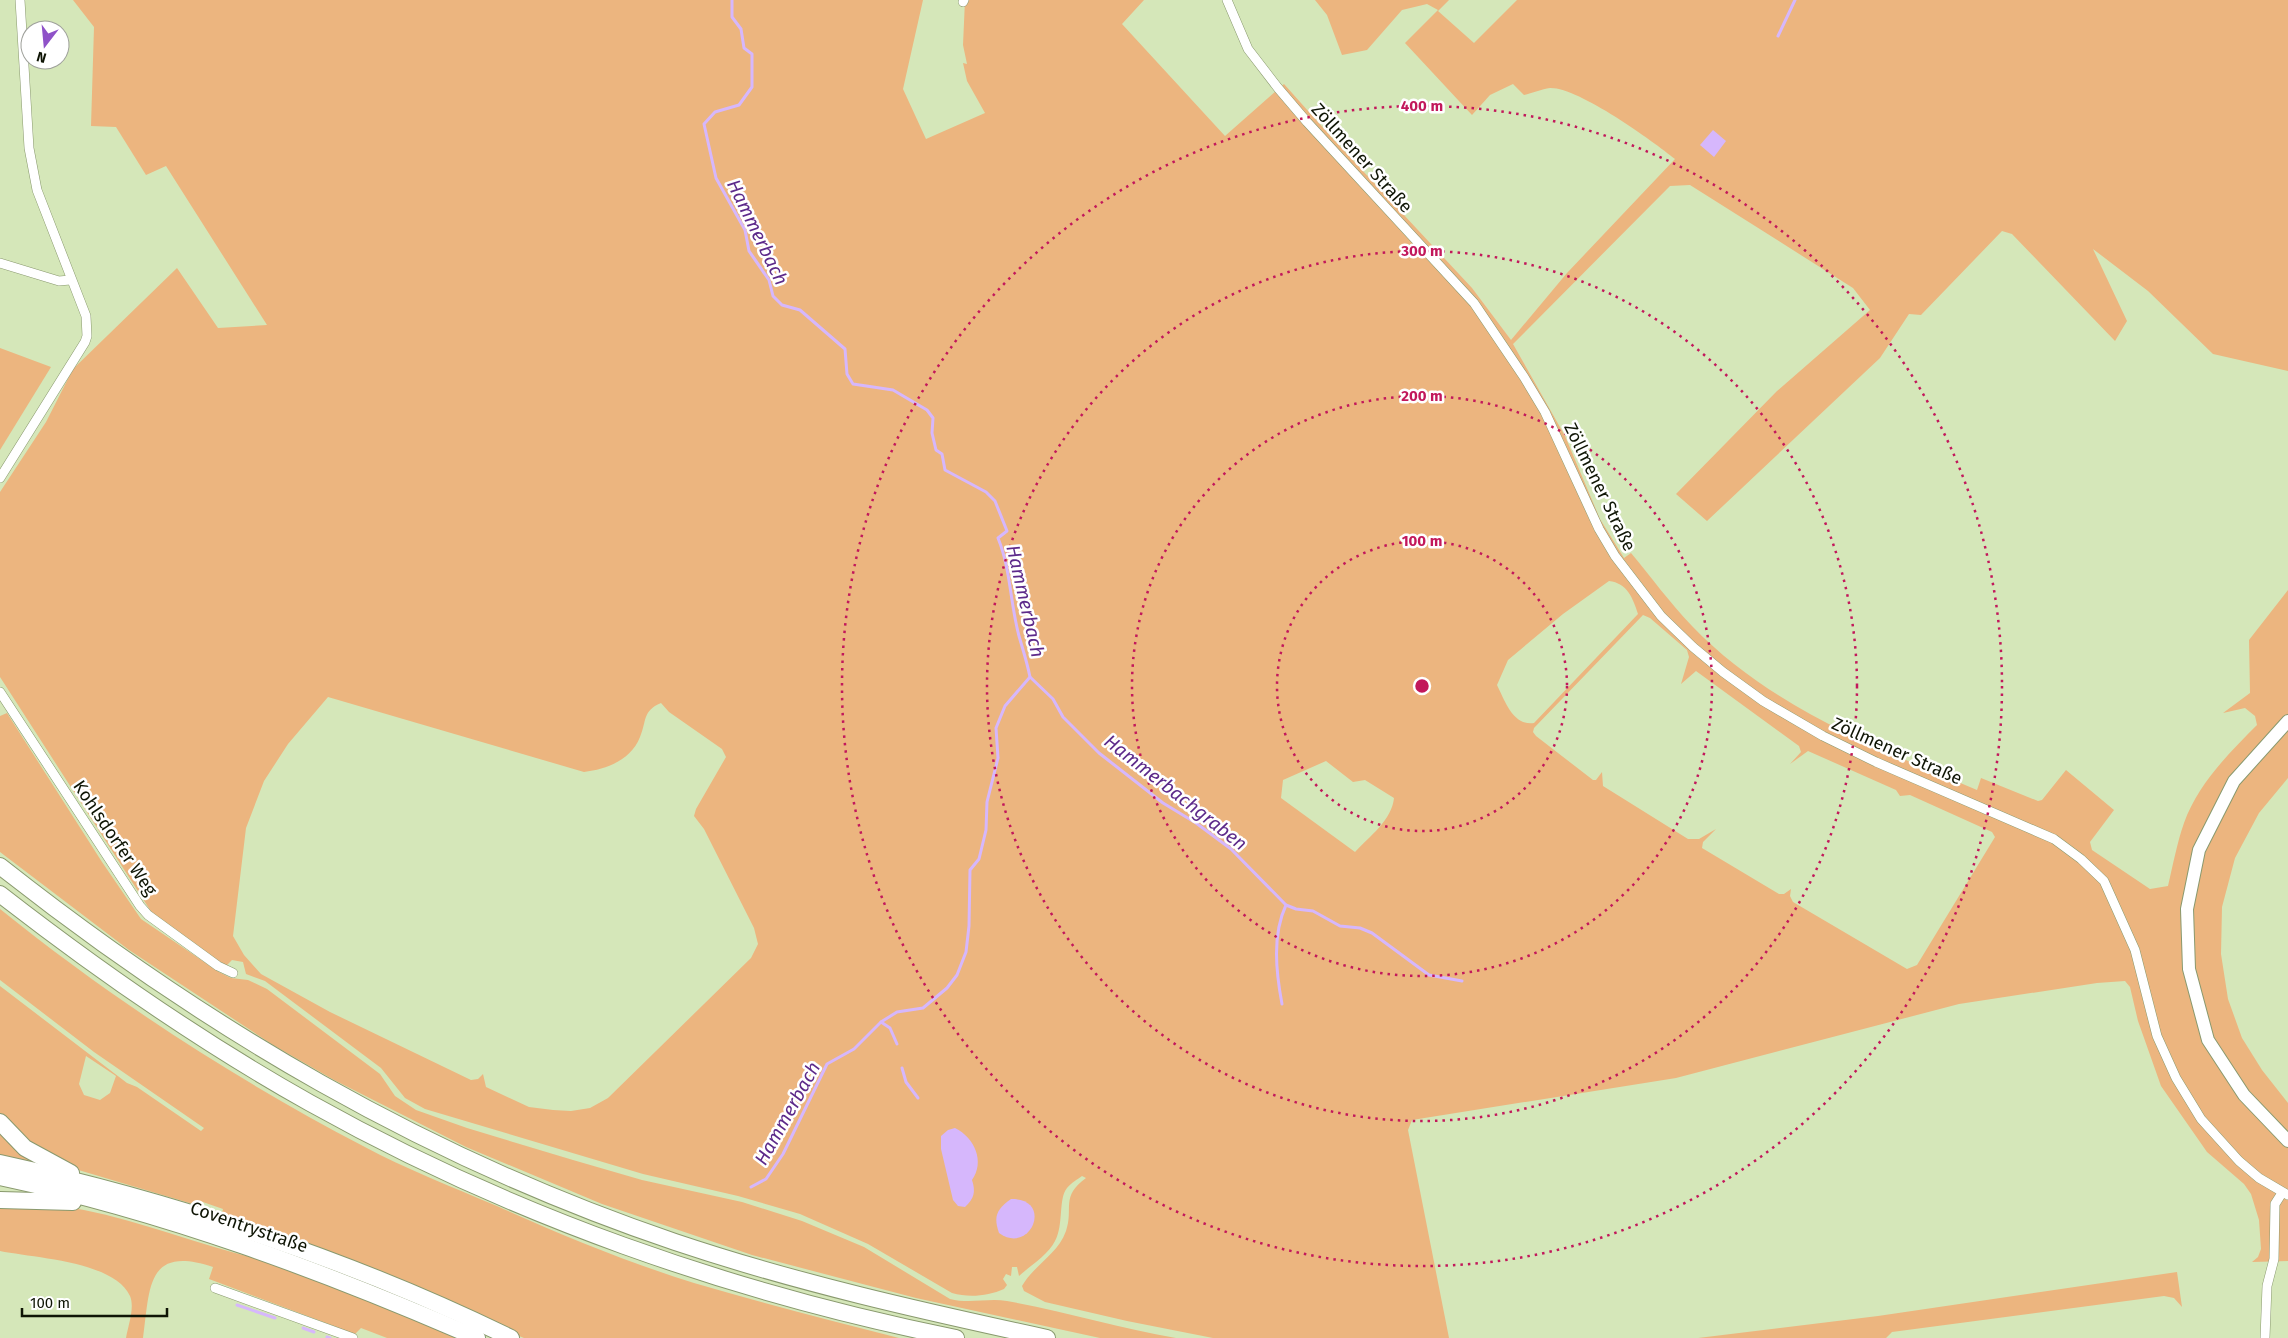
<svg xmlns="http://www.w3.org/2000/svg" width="2288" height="1338" viewBox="0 0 2288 1338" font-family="'Fira Sans',sans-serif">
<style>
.green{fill:#ecb57f;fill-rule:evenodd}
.water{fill:#d6b7fc}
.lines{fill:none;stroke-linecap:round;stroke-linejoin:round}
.stream{stroke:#d6b7fc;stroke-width:3}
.street-casing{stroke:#89996e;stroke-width:10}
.secondary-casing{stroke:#89996e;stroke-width:14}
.highway-casing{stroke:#89996e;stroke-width:18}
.street{stroke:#fff;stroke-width:9}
.secondary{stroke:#fff;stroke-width:12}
.highway{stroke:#fff;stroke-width:16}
.ring{fill:none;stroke:#c2185b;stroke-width:2.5;stroke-dasharray:2.5 5}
.labels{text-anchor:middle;stroke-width:5;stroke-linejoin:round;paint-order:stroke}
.street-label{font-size:18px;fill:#0f1505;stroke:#fff}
.water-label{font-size:19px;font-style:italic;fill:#5d2a8a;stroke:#fff}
.centre{fill:#c2185b;stroke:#fff;stroke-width:2.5}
.ring-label{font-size:15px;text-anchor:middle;font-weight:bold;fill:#c2185b;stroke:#fff;stroke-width:5;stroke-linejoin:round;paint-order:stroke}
</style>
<rect width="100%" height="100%" fill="#d5e7b9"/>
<g class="green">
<path d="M 73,0 L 923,0 L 903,89 L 926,139 L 985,113 L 967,81 L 963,63 L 967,64 L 963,45 L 965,0 L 1144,0 L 1122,24 L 1225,136 L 1284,84 L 1334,140 L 1472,288 L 1511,340 L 1567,273 L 1675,159 C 1653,141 1578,87 1550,88 C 1542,89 1532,93 1524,95 L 1513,84 L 1490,95 L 1472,115 L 1405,43 L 1438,10 L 1427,4 L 1402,10 L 1367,50 L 1342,55 L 1327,15 L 1315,0 L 1449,0 L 1438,11 L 1474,43 L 1517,0 L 2288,0 L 2288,371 L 2213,354 L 2148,291 L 2093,249 L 2127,321 L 2115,341 L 2012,234 L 2002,231 L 1921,315 L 1909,314 L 1880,358 L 1707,521 L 1676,494 L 1777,391 L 1870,310 L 1853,288 L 1690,185 L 1670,186 L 1513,344 L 1565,436 L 1600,519 L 1624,558 L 1631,553 C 1651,577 1670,603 1692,626 C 1770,707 1875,747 1977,790 L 1981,778 L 2038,801 L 2042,800 L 2066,770 L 2114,810 L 2090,842 L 2092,850 L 2150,889 L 2168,886 C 2173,865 2177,843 2184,823 C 2198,784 2229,753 2257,725 L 2255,716 L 2245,708 L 2223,713 L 2250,693 L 2249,640 L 2288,590 L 2288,778 L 2259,813 L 2235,858 L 2222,907 L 2221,954 L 2228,999 L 2242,1038 L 2262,1070 L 2288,1103 L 2288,1261 L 2252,1262 L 2258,1257 L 2261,1249 L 2259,1220 L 2251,1194 L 2244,1184 L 2207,1152 L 2161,1086 L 2138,1021 L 2130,987 L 2125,981 L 2097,983 L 1959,1004 L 1676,1078 L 1412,1120 L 1408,1130 L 1449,1338 L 1213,1338 L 1127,1321 L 1045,1302 L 1024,1291 L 1022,1286 C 1034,1265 1058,1254 1066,1231 C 1074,1208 1060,1197 1086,1178 L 1082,1176 C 1078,1179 1071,1183 1067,1188 C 1058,1199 1064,1225 1055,1241 C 1048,1255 1030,1266 1019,1276 L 1017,1267 L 1012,1267 L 1011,1276 L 1006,1274 L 1003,1279 L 1007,1285 L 1004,1289 C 988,1296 969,1298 952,1293 L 868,1244 L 800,1214 L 738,1196 L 643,1174 L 425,1109 L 405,1098 L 381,1068 L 265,981 L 246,974 L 243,962 L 232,960 L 227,965 L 222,966 L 152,913 L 0,677 L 0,492 L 46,422 L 73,369 L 177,268 L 218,328 L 267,325 L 166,166 L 146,175 L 116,127 L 91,126 L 94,27 ZM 1609,581 C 1627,583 1633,598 1638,614 L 1534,723 C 1513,726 1505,701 1497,685 L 1508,660 L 1563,614 ZM 1643,615 L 1650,618 L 1687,650 L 1689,657 L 1681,684 L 1696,671 L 1799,746 L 1801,752 L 1790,764 L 1808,751 L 1896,790 L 1900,796 L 1910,795 L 1992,832 L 1995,837 L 1917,965 L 1907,969 L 1793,902 L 1790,896 L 1791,889 L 1784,894 L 1779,894 L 1702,848 L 1703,842 L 1716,829 L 1699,839 L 1688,839 L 1603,786 L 1602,772 L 1596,780 L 1593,780 L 1536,736 L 1533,732 L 1534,728 ZM 328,697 L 584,772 C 607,769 631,760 640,737 C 647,721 642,711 661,703 L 669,712 L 722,749 L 726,757 L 696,809 L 694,816 L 704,829 L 754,928 L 758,944 L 751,958 L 608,1098 L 590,1108 L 571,1111 L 553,1110 L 529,1107 L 486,1087 L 483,1074 L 478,1079 L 471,1080 L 330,1012 L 261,974 L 244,955 L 233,936 L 246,828 L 264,781 L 288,744 ZM 1326,761 L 1353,782 L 1365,780 L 1394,798 C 1392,820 1369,837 1355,852 L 1281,798 L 1283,780 Z"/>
<polygon points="0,348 51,367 0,450"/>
<path d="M 7,713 L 102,862 L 141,919 L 219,972 L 231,978 L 248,980 L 267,989 L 380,1074 L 395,1096 L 416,1110 L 467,1128 L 573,1160 L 642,1180 L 742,1202 L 802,1221 L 864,1247 L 950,1299 C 969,1304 988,1298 1007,1301 C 1064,1311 1119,1328 1176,1338 L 1100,1338 L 916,1298 L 752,1255 L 602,1204 L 466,1147 L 334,1080 L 273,1045 L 129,950 L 0,852 L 0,716 Z"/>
<path d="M 0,909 C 113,1000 235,1079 363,1146 C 406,1169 452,1187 497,1206 C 561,1235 627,1262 694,1283 C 762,1303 831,1321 899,1338 L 524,1338 L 261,1231 L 243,1221 L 222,1213 L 223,1209 L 200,1201 L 196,1205 L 65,1166 L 40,1153 L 0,1116 L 0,986 L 127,1083 L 137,1087 L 201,1131 L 204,1128 L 94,1052 L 0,980 ZM 86,1056 L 116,1076 L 110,1093 L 100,1100 L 84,1095 L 79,1084 Z"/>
<polygon points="0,1128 47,1166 0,1159"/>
<path d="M 0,1204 C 28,1205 57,1205 84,1210 C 149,1223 211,1250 277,1263 L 462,1338 L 387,1338 L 361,1328 L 355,1334 L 209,1279 L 213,1267 C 146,1245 150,1288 143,1338 L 126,1338 C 128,1326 135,1308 130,1296 C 114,1261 34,1258 0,1251 Z"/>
<polygon points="2177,1272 2182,1307 2174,1298 2164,1296 1892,1332 1886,1338 1698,1338 1878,1316"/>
</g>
<g class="water">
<polygon points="1713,130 1726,141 1714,157 1700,145"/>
<path d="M 955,1128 C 975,1138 985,1162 972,1180 C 976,1192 974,1199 965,1207 L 958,1206 L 953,1200 L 941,1149 L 941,1136 L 948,1130 Z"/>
<path d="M 1011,1199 C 1054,1198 1031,1256 999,1233 C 993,1216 997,1209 1011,1199 Z"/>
</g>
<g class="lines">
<g class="stream">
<path d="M 732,0 L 732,17 L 741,29 L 744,48 L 752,54 L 752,87 L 739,105 L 715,112 L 704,124 L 716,178 L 745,230 L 749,251 L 769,280 L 773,296 L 782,305 L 800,310 L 845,349 L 847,374 L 853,384 L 893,390 L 927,410 L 933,418 L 932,433 L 936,450 L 942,454 L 945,470 L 986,492 L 995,501 L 1007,531 L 998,538 C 1011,570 1010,603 1019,636 C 1023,650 1027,662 1030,677 L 1005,706 L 996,728 L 998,758 L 987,802 L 986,830 L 979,859 L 970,870 L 969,926 L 966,952 L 957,975 L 947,988 L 923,1008 L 897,1012 L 881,1022 L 854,1049 L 827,1064 L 783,1154 L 766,1179 L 751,1187"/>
<polyline points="1778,36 1795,0"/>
<polyline points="1030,677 1053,699 1063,717 1099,753 1163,803 1196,823 1231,849 1286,905 1296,909 1313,911 1340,926 1360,928 1372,933 1429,975 1462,981"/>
<path d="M 1282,1004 C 1276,972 1272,935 1286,905"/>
<polyline points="881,1022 890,1028 897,1044"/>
<polyline points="902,1068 906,1082 918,1098"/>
<polyline points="237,1305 275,1318"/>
<polyline points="303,1328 314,1332"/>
<polyline points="327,1337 330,1338"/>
</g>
<g class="street-casing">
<g id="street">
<polyline points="1227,0 1248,49 1278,88 1307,122 1474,303 1524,377 1545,412 1599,529 1615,556 1661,616 1693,647 1723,672 1763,701 1823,736 1876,762 2054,839 2081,859 2104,881 2135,950 2157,1036 2176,1078 2201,1119 2239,1161 2259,1178 2288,1195"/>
<polyline points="963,2 964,0"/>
<polyline points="0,263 59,281 70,280"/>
<polyline points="0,478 85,342 87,336 86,316 37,190 29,148 20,0"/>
<polyline points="0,692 140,906 148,915 218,966 233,973"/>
<polyline points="215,1288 353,1338"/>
<polyline points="2265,1338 2267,1286 2274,1259 2275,1204 2282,1193"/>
</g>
</g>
<g class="secondary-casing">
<polyline id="secondary" points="2288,721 2234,781 2199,850 2187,909 2189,969 2208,1040 2244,1095 2288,1141"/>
</g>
<g class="highway-casing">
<g id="highway">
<path d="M 0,866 C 205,1028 426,1158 675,1242 C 797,1283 922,1311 1047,1338"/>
<path d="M 0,894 C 99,971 201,1042 310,1103 C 510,1215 731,1293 956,1338"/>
<polyline points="0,1122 25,1148 71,1173"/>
<path d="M 0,1163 C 173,1201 352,1260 511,1338"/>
<path d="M 0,1177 C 165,1212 323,1271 477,1338"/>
<polyline points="0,1200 73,1202"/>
</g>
</g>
<use href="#street" class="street"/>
<use href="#secondary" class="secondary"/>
<use href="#highway" class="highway"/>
</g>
<g class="ring">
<circle cx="1422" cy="686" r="145"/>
<circle cx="1422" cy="686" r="290"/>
<circle cx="1422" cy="686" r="435"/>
<circle cx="1422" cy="686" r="580"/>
</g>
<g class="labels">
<g class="street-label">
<text transform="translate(1362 158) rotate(48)" y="6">Zöllmener Straße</text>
<text transform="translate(1600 487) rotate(64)" y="6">Zöllmener Straße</text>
<text transform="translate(1897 751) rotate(24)" y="6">Zöllmener Straße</text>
<text transform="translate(115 838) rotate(56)" y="6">Kohlsdorfer Weg</text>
<text transform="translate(249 1227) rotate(19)" y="6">Coventrystraße</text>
</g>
<g class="water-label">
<text transform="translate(758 232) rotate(64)" y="7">Hammerbach</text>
<text transform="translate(1026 601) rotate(77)" y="7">Hammerbach</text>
<text transform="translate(1176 792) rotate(38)" y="7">Hammerbachgraben</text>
<text transform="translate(787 1113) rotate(-61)" y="7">Hammerbach</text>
</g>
</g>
<circle cx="1422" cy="686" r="8" class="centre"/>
<g class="ring-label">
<text x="1422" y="111">400 m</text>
<text x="1422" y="256">300 m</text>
<text x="1422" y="401">200 m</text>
<text x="1422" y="546">100 m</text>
</g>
<g transform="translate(45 45) rotate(196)"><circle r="24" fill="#ffffff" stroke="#9fa19b"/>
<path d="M0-4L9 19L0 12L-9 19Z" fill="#8f52c8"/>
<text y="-8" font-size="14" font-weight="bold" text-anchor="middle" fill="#0f1505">N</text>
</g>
<path d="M22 1308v8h145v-8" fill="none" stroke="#0f1505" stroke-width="2.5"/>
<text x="30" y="1308" font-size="15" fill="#0f1505" stroke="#ffffff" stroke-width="4" paint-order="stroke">100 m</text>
</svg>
